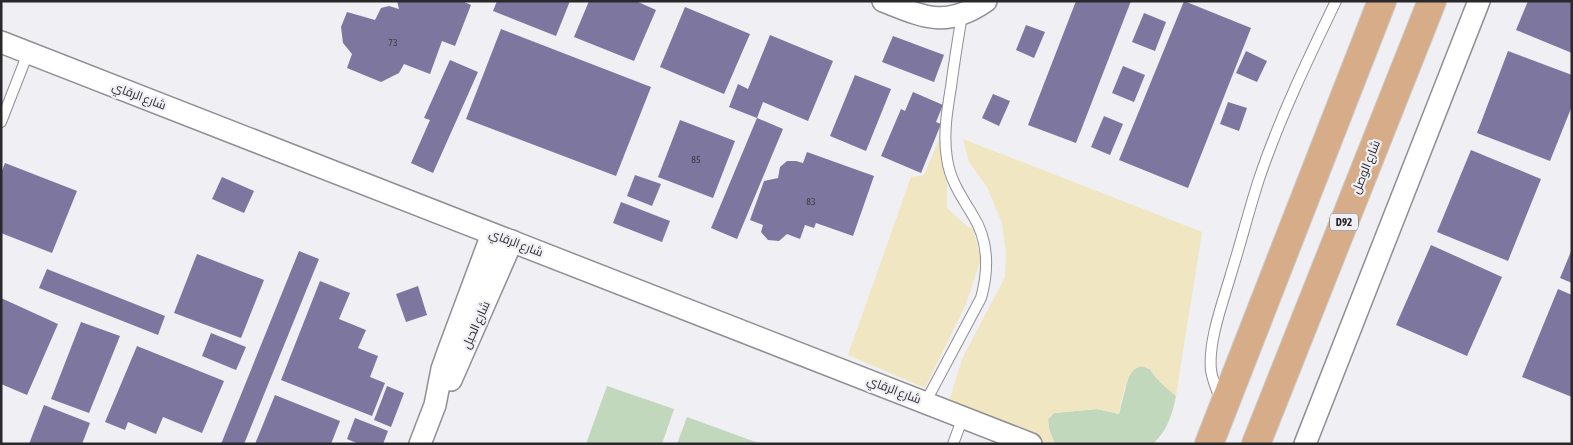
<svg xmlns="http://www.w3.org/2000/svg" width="1573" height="445" viewBox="0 0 1573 445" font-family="'Asap Condensed',Cairo,sans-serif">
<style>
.green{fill:#c1d8bc}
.sand{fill:#f0e6c1}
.building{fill:#7d769f}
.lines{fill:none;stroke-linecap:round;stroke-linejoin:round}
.service-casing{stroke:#8f8f94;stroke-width:12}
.minor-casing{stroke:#8f8f94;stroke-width:24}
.primary-casing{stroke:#ccc;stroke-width:30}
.service{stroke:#fff;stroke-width:10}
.minor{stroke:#fff;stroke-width:21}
.primary{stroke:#d6ad88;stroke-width:28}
.labels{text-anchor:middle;stroke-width:4.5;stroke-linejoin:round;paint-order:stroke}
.number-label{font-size:10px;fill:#3e3c48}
.shield{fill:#efeff4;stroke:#646467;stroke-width:1}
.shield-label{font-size:11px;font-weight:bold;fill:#29292b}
.street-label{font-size:12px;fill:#29292b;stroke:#efeff4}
</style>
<rect width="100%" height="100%" fill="#efeff4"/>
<g class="green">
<path d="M 1141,366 L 1150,369 L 1156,378 L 1176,396 C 1172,416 1167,430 1153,444 L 1055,444 L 1049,429 L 1048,419 L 1054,413 L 1097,409 L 1119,414 L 1129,375 L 1134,369 Z"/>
<polygon points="607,386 674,409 662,444 586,444"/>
<polygon points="687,417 761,444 677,444"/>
</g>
<g class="sand">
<path d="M 963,139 L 1202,232 L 1176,396 C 1169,390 1161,384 1156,377 C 1153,374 1152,370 1148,368 C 1127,357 1122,402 1119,414 L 1097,409 L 1054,413 L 1048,419 L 1049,429 L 1055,444 L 1049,444 L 949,401 L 963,357 L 1005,277 L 1006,252 L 1002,223 L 987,187 L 969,162 Z"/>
<polygon points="939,140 947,183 947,208 968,227 973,229 981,259 965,306 925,388 848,355 911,177 924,175"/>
</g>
<g class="building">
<polygon points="397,1 462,1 471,5 455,46 442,41 430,74 404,64 399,73 381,82 347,68 352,54 343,43 341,27 347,12 375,20 381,8 389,6 399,9"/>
<polygon points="497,1 570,1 556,36 493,11"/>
<polygon points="589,1 636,1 656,10 634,61 574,37"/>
<polygon points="1076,1 1131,1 1076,143 1028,125"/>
<polygon points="1184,1 1251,28 1188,188 1119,160"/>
<polygon points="1528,1 1572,1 1572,53 1516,30"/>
<polygon points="685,7 750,34 724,94 660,67"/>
<polygon points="1144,13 1166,22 1155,51 1132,42"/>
<polygon points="1026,25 1045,32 1034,58 1016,50"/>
<polygon points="501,29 651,87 616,176 466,119"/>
<polygon points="770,35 833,61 808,121 763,102 757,118 729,107 738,84 748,89"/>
<polygon points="893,36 944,55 934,82 882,62"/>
<polygon points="1246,51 1267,61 1257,82 1236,73"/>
<polygon points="1508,51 1572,75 1572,106 1550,161 1477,133"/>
<polygon points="450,60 478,72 433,173 411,163 430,120 424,118"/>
<polygon points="1123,66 1145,75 1134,102 1112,93"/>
<polygon points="855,75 891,89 866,151 830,136"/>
<polygon points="913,92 943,105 936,122 941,124 921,173 881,156 901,109 905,111"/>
<polygon points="993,94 1010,101 999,126 982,118"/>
<polygon points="1228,102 1247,108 1239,131 1220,124"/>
<polygon points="1104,116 1123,124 1110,155 1091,147"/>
<polygon points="757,118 783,129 737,239 711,228"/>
<polygon points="680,120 735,141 713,198 658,177"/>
<polygon points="1471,150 1541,179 1508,261 1437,232"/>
<polygon points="807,152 874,176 853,236 816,223 814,228 805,225 800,239 787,234 779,241 768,240 761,232 763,225 750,220 764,181 778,178 780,167 787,161 796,161 803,163"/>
<polygon points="5,163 77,191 52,253 1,233 1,173"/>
<polygon points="635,175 661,184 652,206 627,196"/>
<polygon points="222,177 254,191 244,213 212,199"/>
<polygon points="621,202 670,221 662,242 613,223"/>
<polygon points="1431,245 1502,277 1467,356 1396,325"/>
<polygon points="1572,249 1572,283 1560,278"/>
<polygon points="299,251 319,259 244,444 221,444"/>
<polygon points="197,254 264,280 241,338 174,313"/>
<polygon points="47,269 165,316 158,335 39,288"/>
<polygon points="320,281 350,293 339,319 366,330 358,348 378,356 370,377 385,383 372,416 281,380"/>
<polygon points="418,286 427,315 406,322 396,294"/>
<polygon points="1558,289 1572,295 1572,397 1522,377"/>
<polygon points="1,298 58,324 27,395 1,384"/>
<polygon points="81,322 120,336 89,413 51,399"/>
<polygon points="211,333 246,347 236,370 202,356"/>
<polygon points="137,346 224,381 202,433 163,417 156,434 128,422 125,430 105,422"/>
<polygon points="387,386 404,393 391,427 374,420"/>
<polygon points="275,395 340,421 331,444 255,444"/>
<polygon points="44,405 90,423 82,444 29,444"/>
<polygon points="355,418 388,431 383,444 359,444 347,439"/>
</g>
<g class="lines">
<g class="service-casing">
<g id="service">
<polyline points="1,122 28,53"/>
<path d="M 1220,399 C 1217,390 1212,379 1211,370 C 1208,341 1223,302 1231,274 C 1241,242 1249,210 1259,179 C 1280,117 1308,59 1336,1"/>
<path d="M 925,403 L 981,298 C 989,269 989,240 972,214 C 961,196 950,180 947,159 C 943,135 947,111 951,87 C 954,63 958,39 962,15"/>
<polyline points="953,444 963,417"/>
</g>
</g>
<g class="minor-casing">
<g id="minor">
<path d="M 883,1 C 924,17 946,29 986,1"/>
<polyline points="1,42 1031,444"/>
<polyline points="451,380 512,241"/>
<polyline points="420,444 435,405 442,369 448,352 492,234"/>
<polyline points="1305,444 1479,1"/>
</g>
</g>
<g class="primary-casing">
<g id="primary">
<polyline points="1209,444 1382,1"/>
<polyline points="1256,444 1432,1"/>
</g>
</g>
<use href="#service" class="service"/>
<use href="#minor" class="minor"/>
<use href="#primary" class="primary"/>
</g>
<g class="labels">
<g class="number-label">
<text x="393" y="46">73</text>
<text x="696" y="163">85</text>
<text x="811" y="205">83</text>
</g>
<rect class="shield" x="1330" y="213.5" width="28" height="17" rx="4"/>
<g class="shield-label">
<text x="1344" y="226">D92</text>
</g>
<g class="street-label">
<text transform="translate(139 96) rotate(21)" y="4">شارع الرقاي</text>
<text transform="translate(1366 167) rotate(-68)" y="4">شارع الوصل</text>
<text transform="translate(516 243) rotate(21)" y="4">شارع الرقاي</text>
<text transform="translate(476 325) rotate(-66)" y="4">شارع الحبل</text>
<text transform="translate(894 390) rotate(21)" y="4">شارع الرقاي</text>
</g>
</g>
<rect width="1573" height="445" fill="none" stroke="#29292b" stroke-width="5"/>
</svg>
